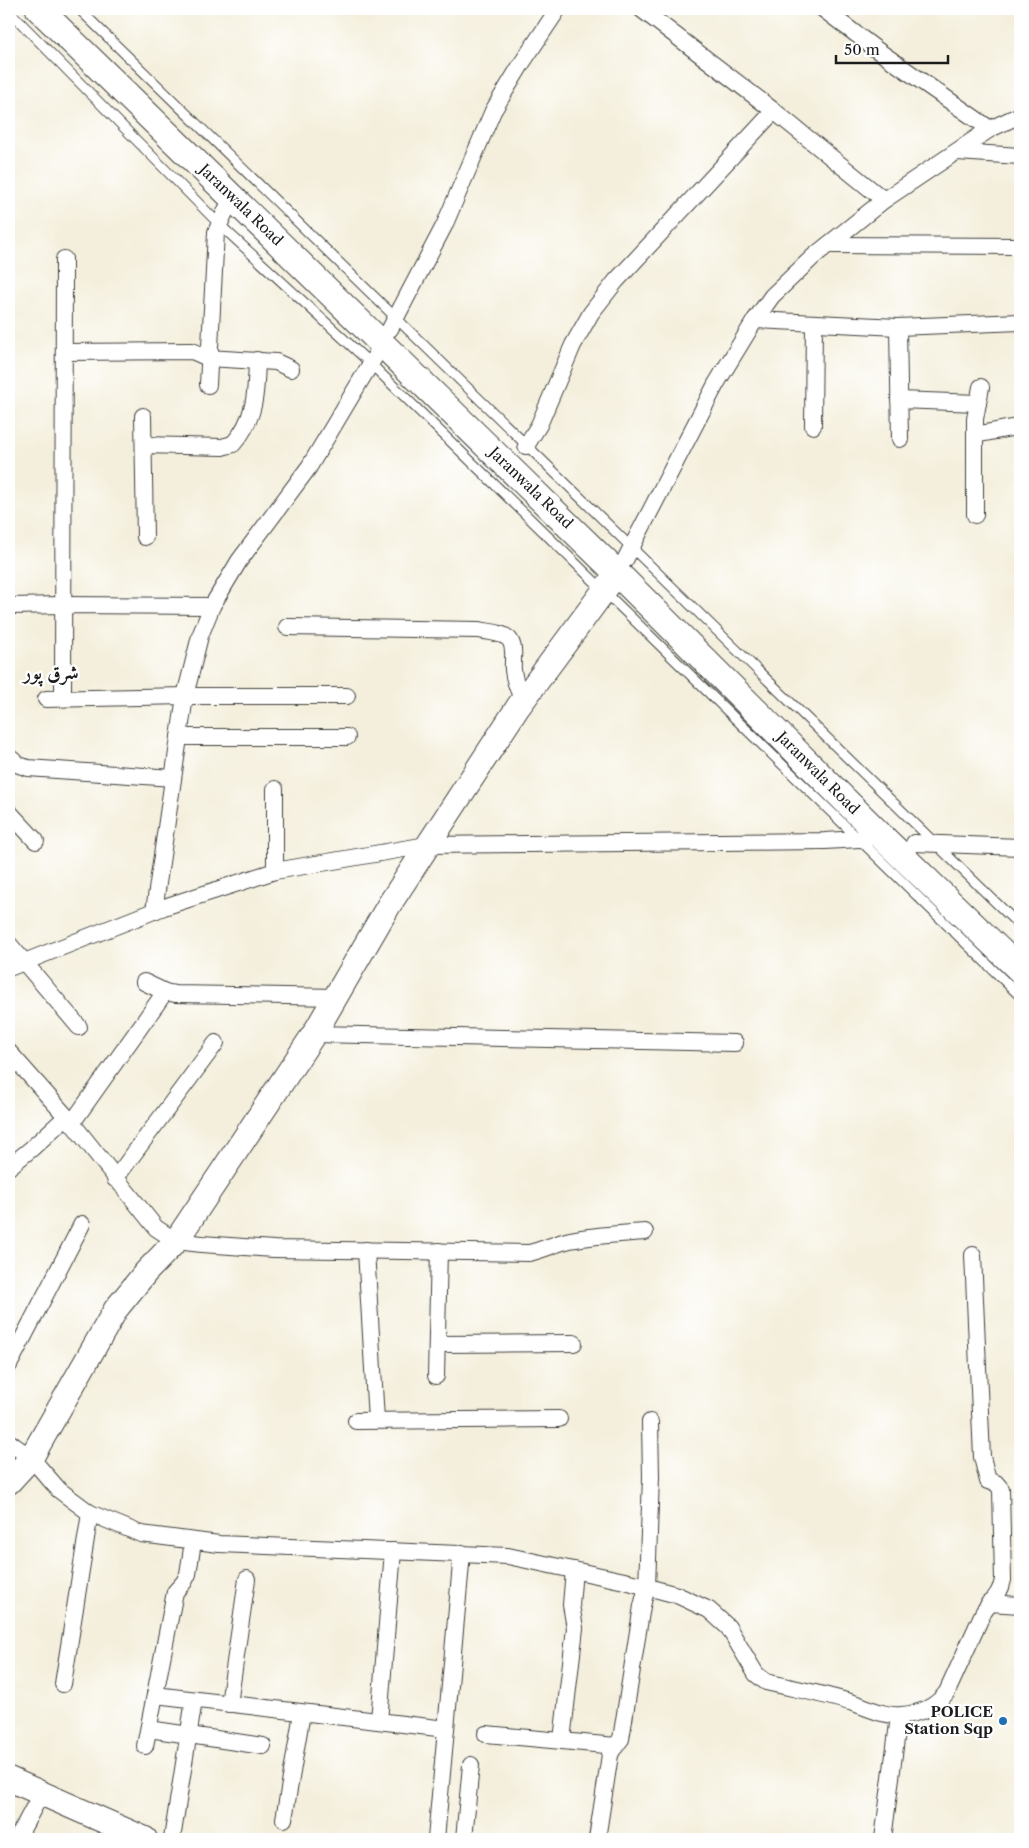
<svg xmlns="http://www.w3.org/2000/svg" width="1029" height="1848" viewBox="0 0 1029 1848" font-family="'Libre Caslon Text',Amiri,serif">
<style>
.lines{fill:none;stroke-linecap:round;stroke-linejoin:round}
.lane-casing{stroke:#3c3c39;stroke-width:11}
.street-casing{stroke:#3c3c39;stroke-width:18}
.secondary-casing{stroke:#3c3c39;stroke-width:26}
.primary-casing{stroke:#3c3c39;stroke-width:28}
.lane{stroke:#fff;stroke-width:9}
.street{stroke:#fff;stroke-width:16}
.secondary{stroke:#fff;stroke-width:24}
.primary{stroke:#fff;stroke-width:26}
.poi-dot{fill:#1f6fb2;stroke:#fff;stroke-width:2}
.labels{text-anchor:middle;stroke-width:4.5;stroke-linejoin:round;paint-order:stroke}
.street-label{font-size:15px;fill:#1c1c1c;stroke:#fff}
.poi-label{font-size:15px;font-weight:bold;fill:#1c1c1c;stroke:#fff;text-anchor:end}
.district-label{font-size:20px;font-weight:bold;fill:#1c1c1c;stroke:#fff}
</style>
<rect width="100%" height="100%" fill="#fff"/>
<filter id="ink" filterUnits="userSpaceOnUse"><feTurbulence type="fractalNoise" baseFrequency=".02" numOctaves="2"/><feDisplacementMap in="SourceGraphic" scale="10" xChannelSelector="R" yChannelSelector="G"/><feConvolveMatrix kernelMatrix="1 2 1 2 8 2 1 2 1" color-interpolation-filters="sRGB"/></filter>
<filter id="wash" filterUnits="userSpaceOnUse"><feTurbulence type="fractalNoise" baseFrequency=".0096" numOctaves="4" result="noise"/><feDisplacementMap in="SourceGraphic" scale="20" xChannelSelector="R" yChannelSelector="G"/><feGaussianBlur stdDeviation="1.12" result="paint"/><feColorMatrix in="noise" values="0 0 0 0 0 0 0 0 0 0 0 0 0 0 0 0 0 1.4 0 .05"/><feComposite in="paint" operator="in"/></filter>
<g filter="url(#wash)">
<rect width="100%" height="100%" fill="#f4efdc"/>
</g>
<g filter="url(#ink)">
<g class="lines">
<g class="lane-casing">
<g id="lane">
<polyline points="79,9 1020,926"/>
<polyline points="9,11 219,224 371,364 1020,996"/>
</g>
</g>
<g class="street-casing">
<g id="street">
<polyline points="641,9 774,111 884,200"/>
<polyline points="823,9 877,50 990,129"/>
<polyline points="957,152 1020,156"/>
<polyline points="828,245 1020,246"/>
<polyline points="755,320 898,327 1020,322"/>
<polyline points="898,327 900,439"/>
<polyline points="390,329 444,226 493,111 522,63 558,9"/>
<polyline points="64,352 192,351 208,358 276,362 291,369"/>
<polyline points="208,385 216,232 232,197"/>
<polyline points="899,400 978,403"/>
<polyline points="143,416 145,537"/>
<polyline points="813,426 814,323"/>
<polyline points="975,435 1011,428 1020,428"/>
<path d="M 144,445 L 222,447 L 233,444 C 256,419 256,391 257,360"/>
<polyline points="526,446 539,425 573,345 591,313 616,281 774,111"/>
<polyline points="975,515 975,419 981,387"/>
<polyline points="625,560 716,384 755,320 772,296 814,256 884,200 990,129 1020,115"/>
<polyline points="9,606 63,605 212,606"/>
<path d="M 287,627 L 479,630 C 488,632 502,632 509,639 C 516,647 512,661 513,670 C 514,681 518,690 523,700"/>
<polyline points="63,698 64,259"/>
<polyline points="46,699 185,696 347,696"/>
<polyline points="179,737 347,737"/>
<polyline points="9,757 19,765 28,768 173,778"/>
<polyline points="275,789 275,871"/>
<polyline points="9,812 36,841"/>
<polyline points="914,843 1020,847"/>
<polyline points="154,911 185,696 200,636 212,606 239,561 309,467 383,343"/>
<polyline points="9,944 79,1027"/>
<polyline points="9,968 164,907 275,871 427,845 825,841 859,839 880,835"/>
<polyline points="144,982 165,992 175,994 336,997"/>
<polyline points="314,1034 735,1043"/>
<path d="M 9,1052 L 72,1123 L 156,1228 L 176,1241 L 202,1244 L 274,1249 L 529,1253 C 543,1250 556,1243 570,1240 C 595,1235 621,1234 645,1232"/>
<polyline points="72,1123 165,992"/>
<polyline points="9,1167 31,1149 66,1117"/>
<polyline points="115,1179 216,1043"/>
<polyline points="366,1250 376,1420"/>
<polyline points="437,1344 574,1343"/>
<polyline points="9,1365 82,1224"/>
<polyline points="436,1376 439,1251"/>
<polyline points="356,1421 559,1419"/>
<path d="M 9,1442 L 31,1458 L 59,1490 L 90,1513 L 141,1534 L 219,1544 L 508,1556 L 629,1582 L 677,1595 L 709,1610 L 728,1627 L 756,1674 L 766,1682 C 795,1689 825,1694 853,1703 C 867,1707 885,1717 901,1715 C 919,1714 936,1707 947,1692 L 983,1613 C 991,1600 1000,1596 1003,1580 L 1001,1489 L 996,1483 L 988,1481 L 982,1457 L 973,1255"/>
<polyline points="989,1603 1020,1605"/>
<polyline points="63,1684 90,1513"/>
<polyline points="155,1695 446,1729"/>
<polyline points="229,1704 247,1579"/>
<polyline points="379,1721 393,1551"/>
<polyline points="149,1729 263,1746"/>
<polyline points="486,1734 616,1746"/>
<polyline points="562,1740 575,1628 571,1605 574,1570"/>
<polyline points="145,1746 175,1592 184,1582 188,1574 193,1542"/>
<polyline points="284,1819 302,1713"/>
<polyline points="17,1839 41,1794"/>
<polyline points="172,1839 194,1700"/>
<polyline points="436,1839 462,1553"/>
<polyline points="464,1839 471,1765"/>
<polyline points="597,1839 610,1755 613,1749 621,1739 642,1606 647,1587 651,1477 650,1422"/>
<polyline points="883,1839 899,1716"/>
</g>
</g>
<g class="secondary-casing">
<g id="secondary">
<polyline points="9,1482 31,1458 116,1309 146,1272 176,1241 314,1034 389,905 518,707 617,573"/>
<polyline points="9,1779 145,1839"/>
</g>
</g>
<g class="primary-casing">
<polyline id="primary" points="39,9 617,573 880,835 1020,970"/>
</g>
<use href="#lane" class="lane"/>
<use href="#street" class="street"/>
<use href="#secondary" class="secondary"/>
<use href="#primary" class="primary"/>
</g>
</g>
<circle class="poi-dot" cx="1003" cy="1721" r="5"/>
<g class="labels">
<g class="street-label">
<text transform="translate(241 205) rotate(44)" y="5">Jaranwala Road</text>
<text transform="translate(531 488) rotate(44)" y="5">Jaranwala Road</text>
<text transform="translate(818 773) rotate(45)" y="5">Jaranwala Road</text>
</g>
<g class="poi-label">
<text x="993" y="1717">POLICE<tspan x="993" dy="17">Station Sqp</tspan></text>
</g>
<g class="district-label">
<text x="51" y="679">شرق پور</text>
</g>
</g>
<rect width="1029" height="1848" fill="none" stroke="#fff" stroke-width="30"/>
<path d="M836 55v8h112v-8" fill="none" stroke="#1c1c1c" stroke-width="2.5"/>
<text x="844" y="55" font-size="15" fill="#1c1c1c" stroke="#ffffff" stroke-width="4" paint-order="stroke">50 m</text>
</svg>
